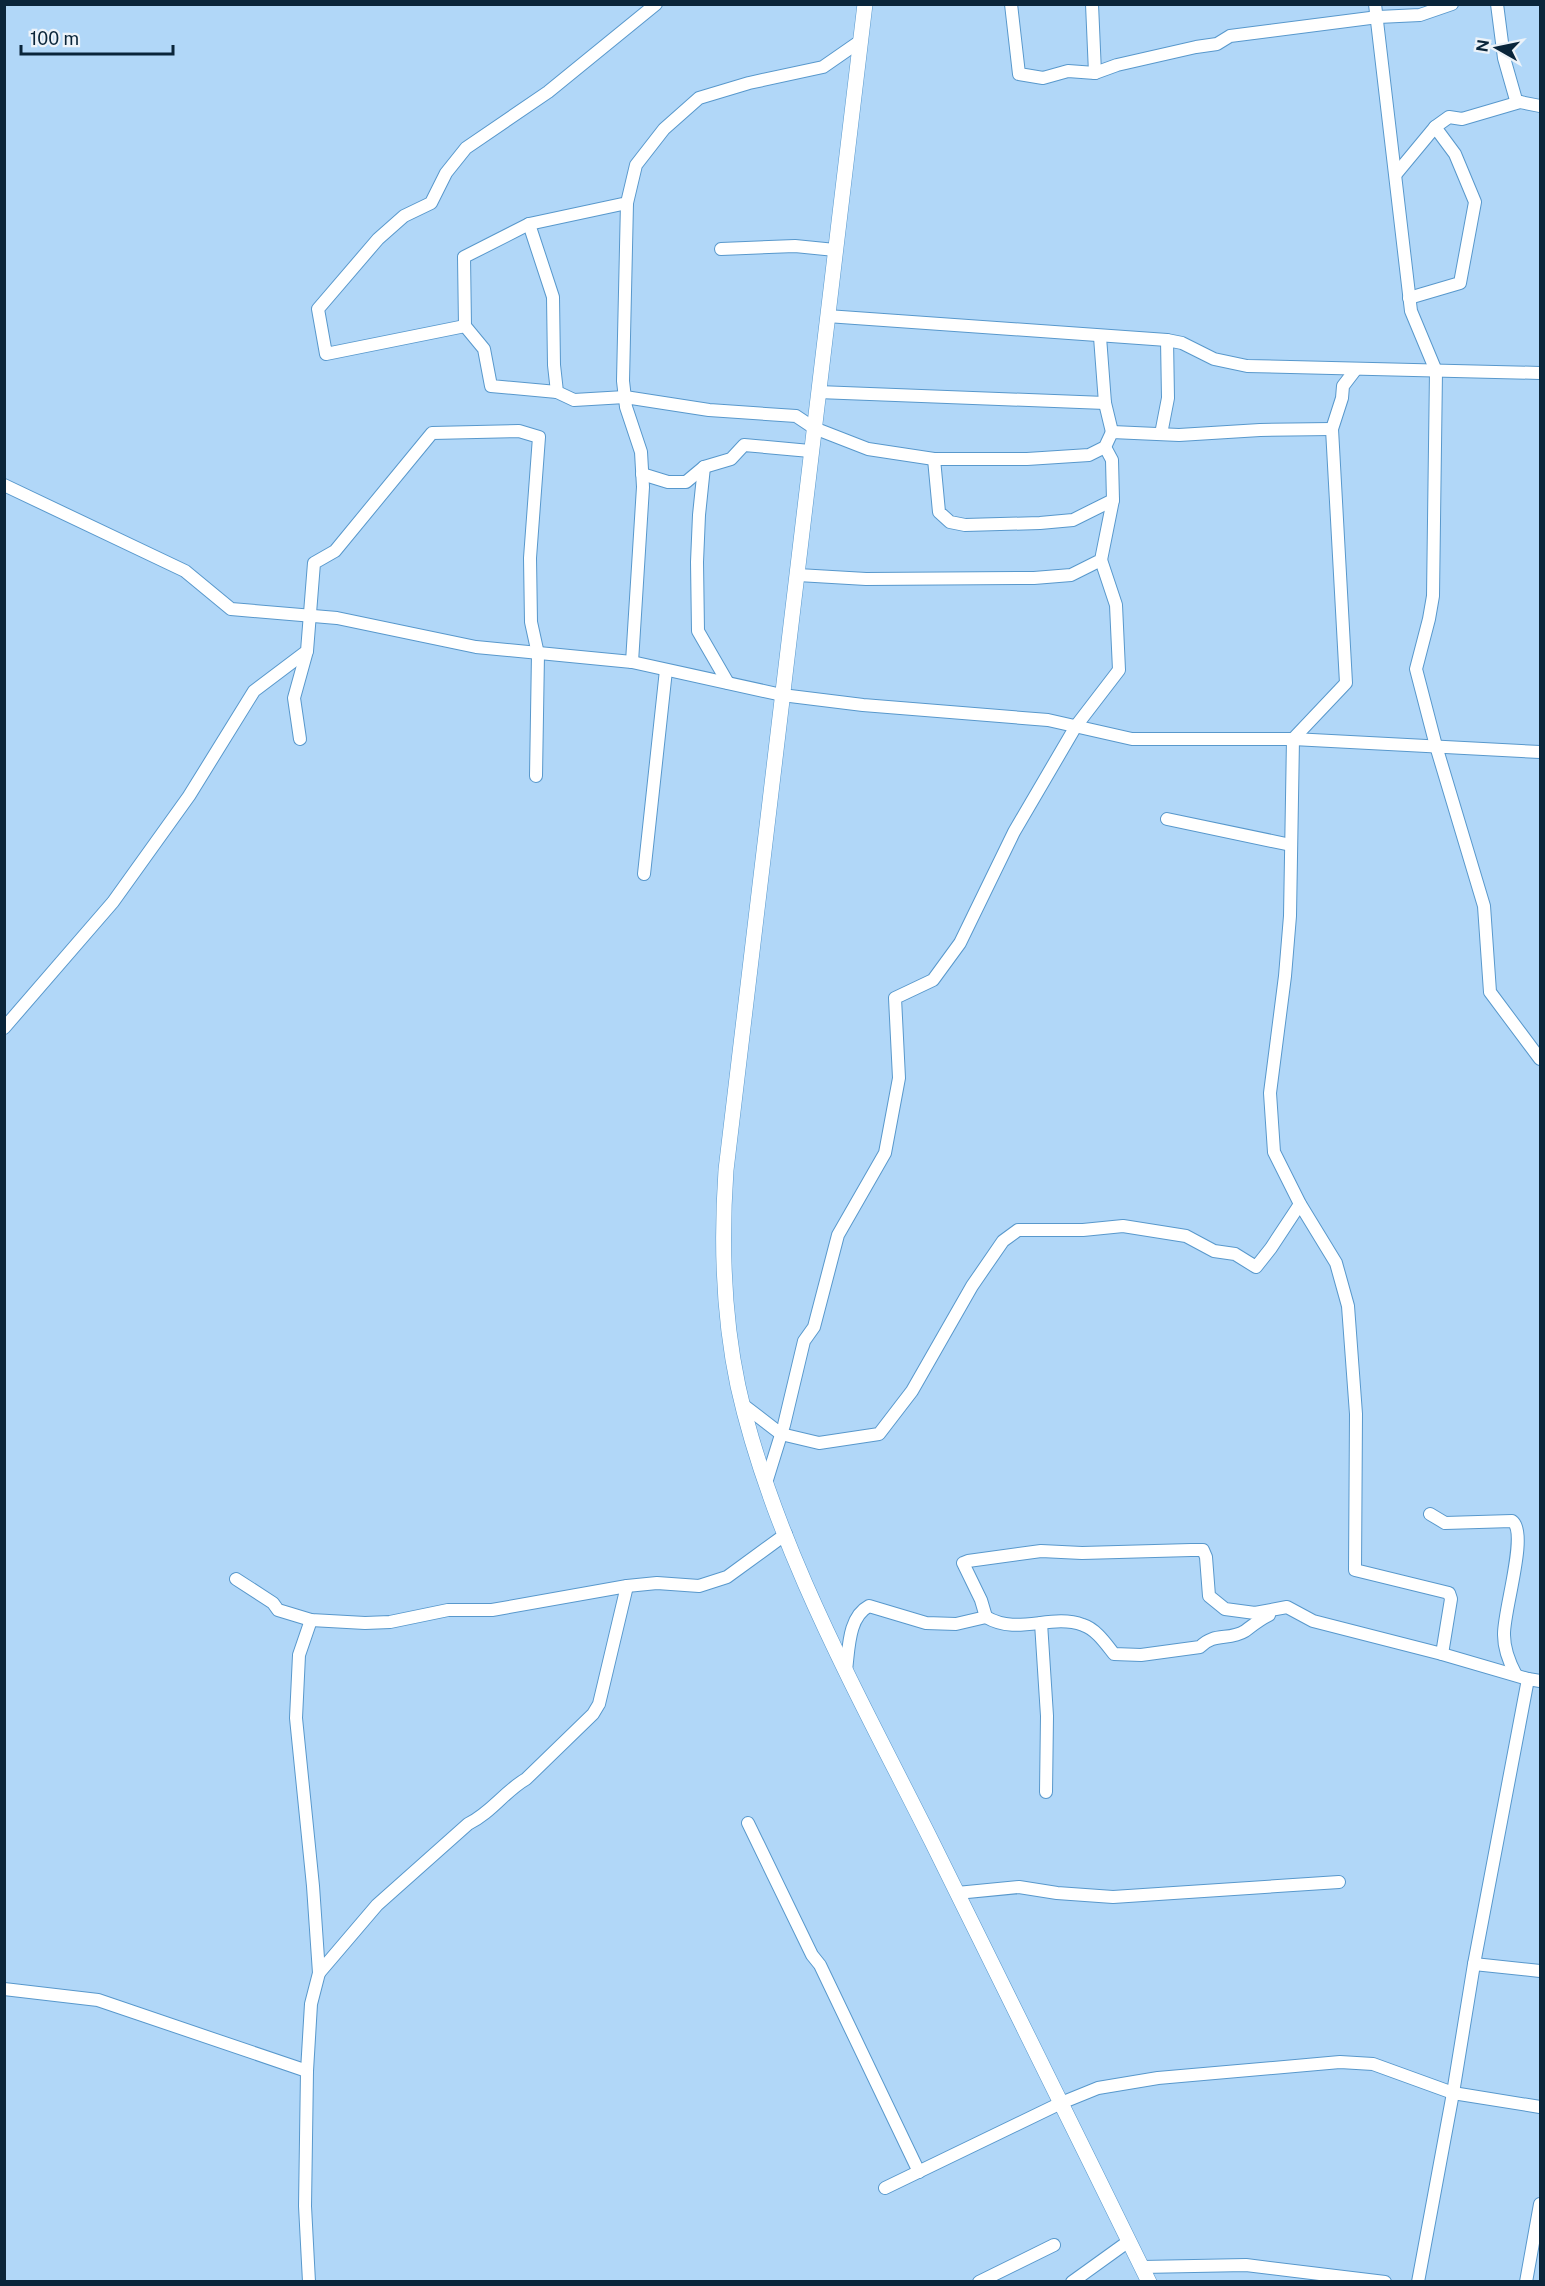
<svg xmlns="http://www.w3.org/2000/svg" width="1545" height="2286" viewBox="0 0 1545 2286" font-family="'Public Sans',sans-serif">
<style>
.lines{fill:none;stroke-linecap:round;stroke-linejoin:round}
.minor-casing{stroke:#5898cc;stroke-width:14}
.tertiary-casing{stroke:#5898cc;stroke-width:16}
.minor{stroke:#fff;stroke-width:12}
.tertiary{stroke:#fff;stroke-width:15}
</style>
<rect width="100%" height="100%" fill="#b1d7f8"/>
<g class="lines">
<g class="minor-casing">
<g id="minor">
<polyline points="1011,4 1019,74 1043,78 1068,71 1095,73 1117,65 1196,47 1217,44 1230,36 1378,17 1420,15 1452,4"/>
<polyline points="1092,4 1095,73"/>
<polyline points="1375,4 1411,311 1436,371 1433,596 1429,619 1416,669 1436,746 1484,906 1490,992 1540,1059"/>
<polyline points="1497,4 1504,58 1516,100 1520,102"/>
<polyline points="1435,127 1449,117 1462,119 1520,102 1540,106"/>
<polyline points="1396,174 1435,127 1455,154 1475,202 1460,283 1409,298"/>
<polyline points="627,203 623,381 626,407 641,452 643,487 632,662"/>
<polyline points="529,224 553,297 554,365 557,392 574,400 625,397 709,410 796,416 814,428 868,449 934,459 1027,459 1089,455 1105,447 1112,432 1179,435 1260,430 1332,429"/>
<polyline points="721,249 795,246 835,250"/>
<polyline points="827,316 1167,340 1182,343 1214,359 1247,366 1540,373"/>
<polyline points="465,326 326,354 318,309 378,239 404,216 431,203 446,173 466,148 548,92 656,4"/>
<polyline points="1100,337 1105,403 1112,432"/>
<polyline points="1356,369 1343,386 1342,398 1332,429 1346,683 1293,739 1290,916 1285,976 1270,1093 1274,1152 1300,1204 1336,1263 1348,1306 1356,1414 1355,1570 1449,1593 1451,1599 1442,1654"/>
<polyline points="557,392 491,386 484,349 465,326 464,257 529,224 627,203 636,165 664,129 699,98 749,83 823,67 859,42"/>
<polyline points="818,392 1105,403"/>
<polyline points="1161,434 1168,398 1167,340"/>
<polyline points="934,459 939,512 950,522 965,525 1040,523 1073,520 1113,500 1112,460 1105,447"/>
<polyline points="704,467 699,515 697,562 698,631 728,683"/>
<polyline points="642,474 668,482 686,482 704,467 731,459 744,445 810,451"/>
<polyline points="4,485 185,571 231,609 337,618 476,647 632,662 782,695 863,705 1048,720 1132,739 1293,739 1540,752"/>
<polyline points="798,575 866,579 1034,578 1071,575 1101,560 1113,500"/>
<polyline points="300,739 294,698 307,651"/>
<polyline points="1167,819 1291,845"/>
<polyline points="644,874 666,670"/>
<polyline points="4,1028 113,902 189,796 254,691 307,651 314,563 335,551 432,433 519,431 539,437 530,558 531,622 538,654 536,776"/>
<polyline points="742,1404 781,1434 819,1443 879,1434 912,1391 972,1286 1003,1241 1018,1230 1083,1230 1123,1226 1186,1236 1214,1251 1235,1254 1256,1267 1271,1248 1300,1204"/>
<polyline points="766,1483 784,1425 804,1341 814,1327 838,1235 885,1153 899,1078 895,998 933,980 960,943 1014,832 1076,726 1119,670 1116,605 1101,560"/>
<path d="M 1430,1514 L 1445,1523 L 1512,1521 C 1529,1532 1503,1612 1504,1635 C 1504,1650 1509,1662 1516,1675"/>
<polyline points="236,1579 273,1603 278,1610 311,1620 365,1623 390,1622 448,1610 492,1610 627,1586 657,1583 699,1586 727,1577 786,1534"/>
<path d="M 986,1617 C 1018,1636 1051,1613 1083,1625 C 1096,1629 1106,1644 1114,1654 L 1141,1655 L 1200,1647 C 1214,1632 1229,1641 1245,1631 C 1253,1625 1259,1620 1269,1615"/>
<polyline points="1041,1623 1047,1716 1046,1792"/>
<path d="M 846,1670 C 849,1649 848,1617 869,1606 L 926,1623 L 956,1624 L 986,1617 L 981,1600 L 963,1563 L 968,1561 L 1041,1551 L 1082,1553 L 1191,1550 L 1203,1550 L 1206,1557 L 1209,1596 L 1225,1609 L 1255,1613 L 1287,1607 L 1313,1621 L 1442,1654 L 1528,1679"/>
<polyline points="748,1823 812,1955 820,1965 919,2172"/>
<polyline points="957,1893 1019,1887 1057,1893 1113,1897 1339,1882"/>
<polyline points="1474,1964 1540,1971"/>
<path d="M 319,1973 L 377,1905 L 468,1824 C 491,1813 505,1791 526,1779 L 593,1714 L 599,1704 L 627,1586"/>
<polyline points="4,1989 98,2000 307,2071"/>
<polyline points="885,2188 1061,2103 1098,2088 1158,2078 1340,2062 1373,2064 1453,2093 1540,2107"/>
<polyline points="1142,2267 1246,2265 1385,2282"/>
<polyline points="309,2282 305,2206 307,2071 311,2004 319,1973 313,1886 296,1718 299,1655 311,1620"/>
<polyline points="979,2282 1054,2245"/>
<polyline points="1072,2282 1129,2241"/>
<polyline points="1418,2282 1453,2093 1474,1964 1528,1679 1540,1681"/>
<polyline points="1526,2282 1540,2204"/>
</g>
</g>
<g class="tertiary-casing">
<path id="tertiary" d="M 865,4 L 726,1170 C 721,1242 723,1315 738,1386 C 773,1544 860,1698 932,1842 C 1004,1988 1077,2135 1149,2282"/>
</g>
<use href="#minor" class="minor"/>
<use href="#tertiary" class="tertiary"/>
</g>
<rect width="1545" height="2286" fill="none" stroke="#0a253a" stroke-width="12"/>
<g transform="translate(1497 48) rotate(279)" stroke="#edf3f9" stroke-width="4.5" paint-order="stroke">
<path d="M0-4.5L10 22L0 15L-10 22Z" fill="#0a253a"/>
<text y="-9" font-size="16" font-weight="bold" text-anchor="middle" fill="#0a253a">N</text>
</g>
<path d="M21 45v9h152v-9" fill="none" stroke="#0a253a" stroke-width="3"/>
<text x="30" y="45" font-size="18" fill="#0a253a" stroke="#edf3f9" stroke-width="4.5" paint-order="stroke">100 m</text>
</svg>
